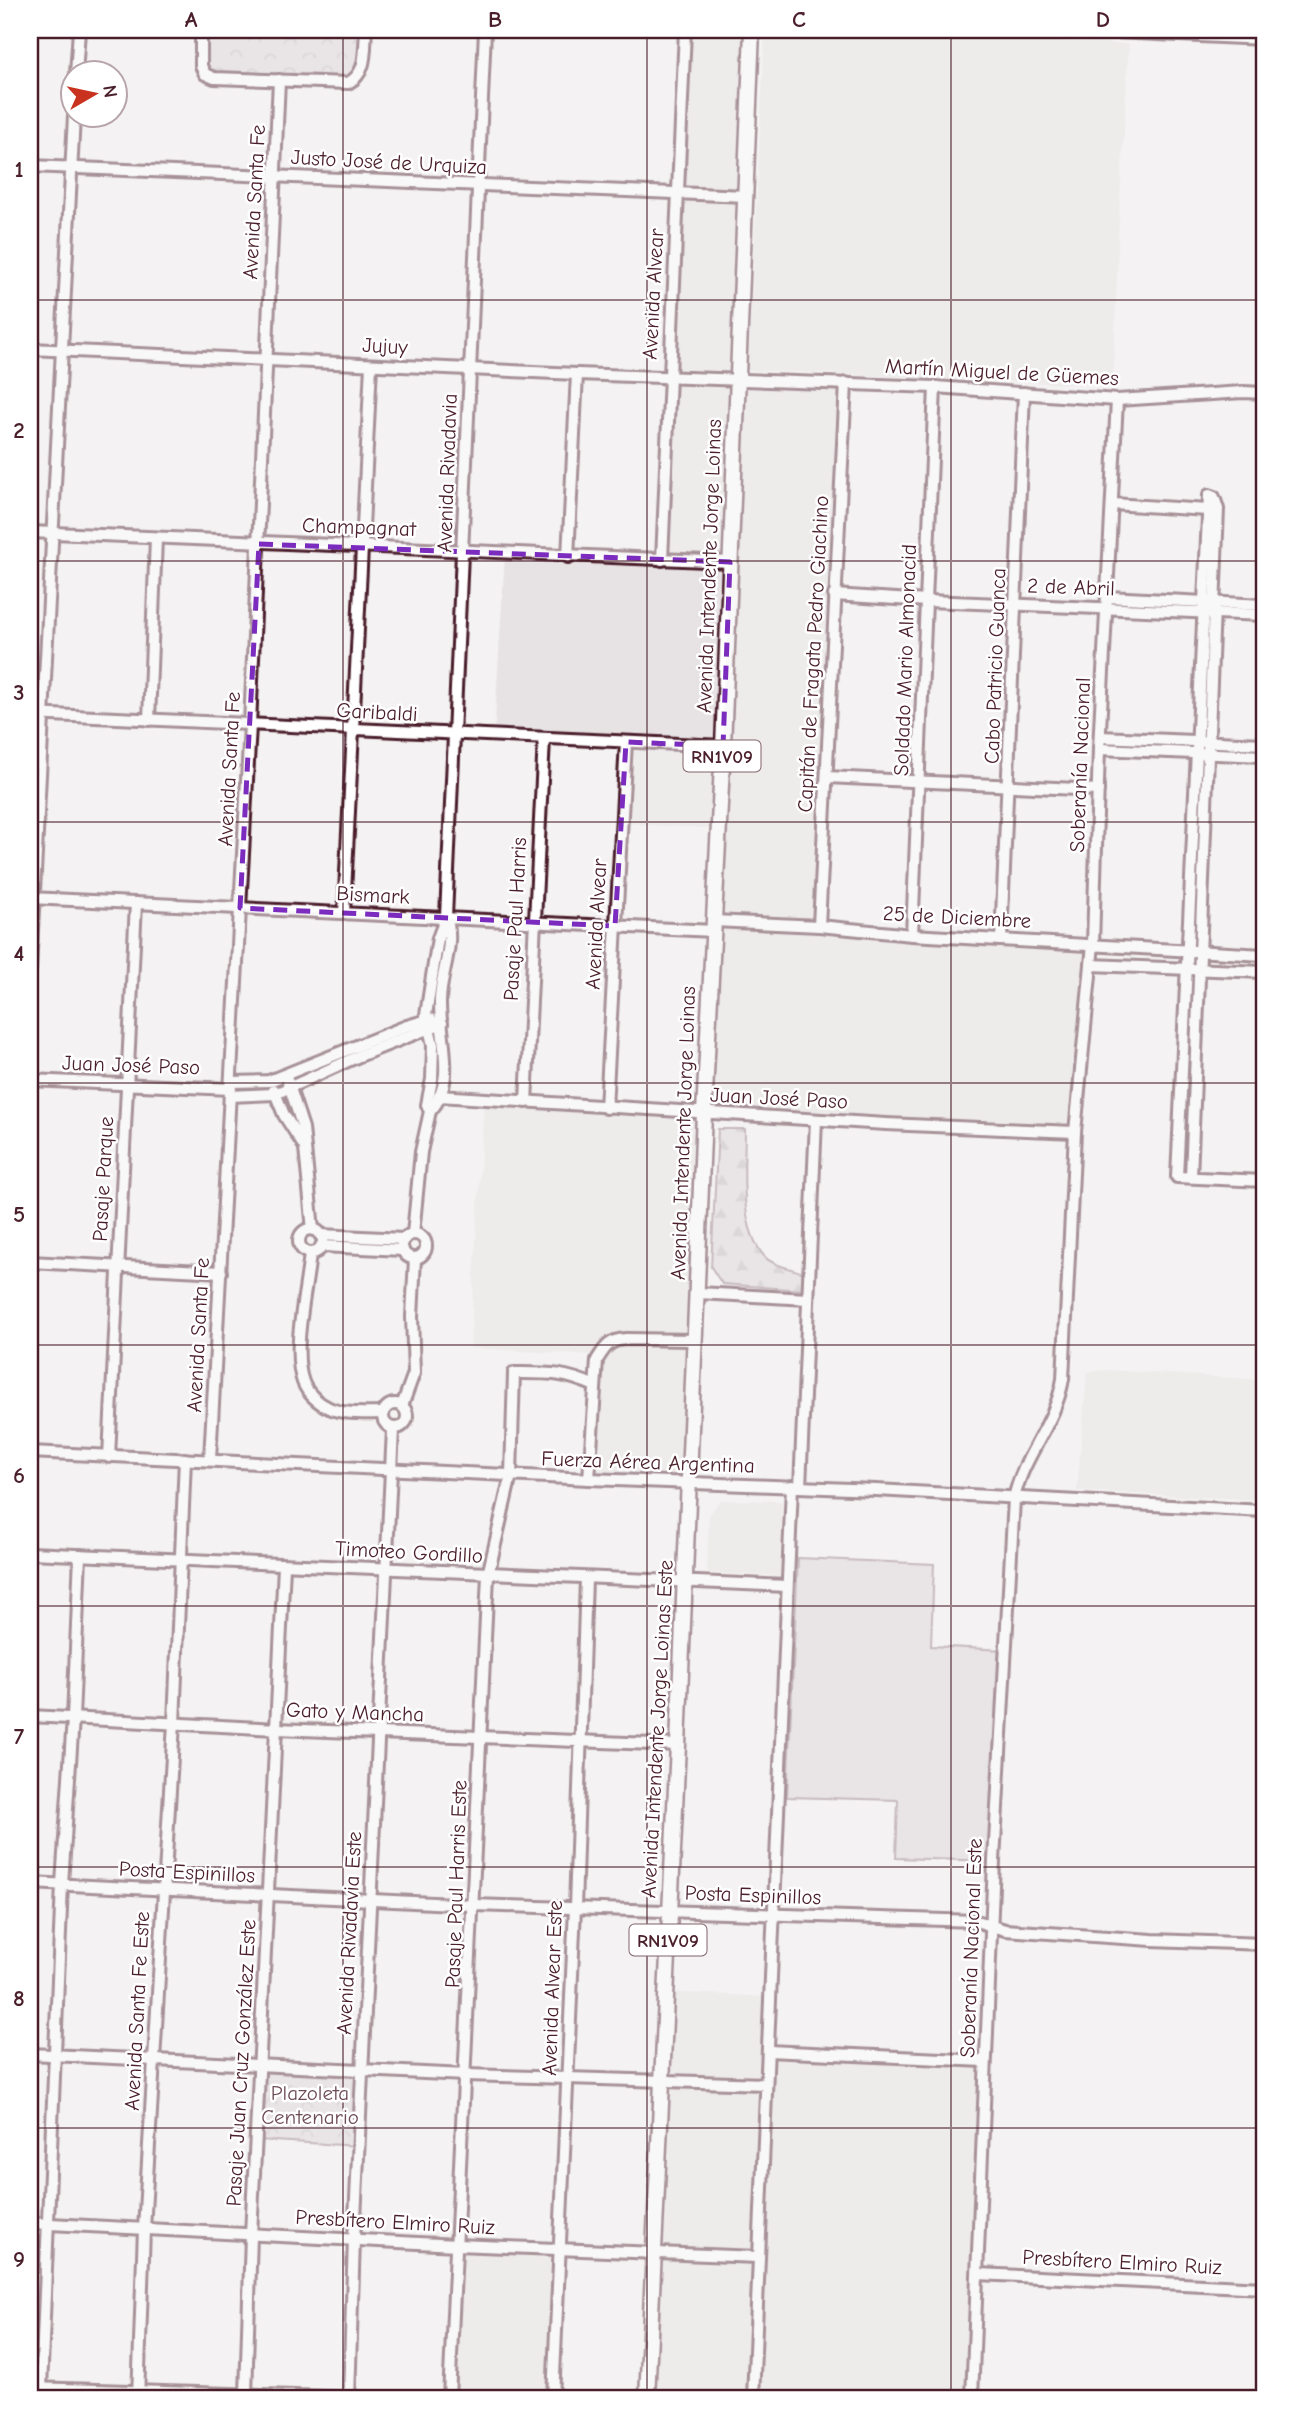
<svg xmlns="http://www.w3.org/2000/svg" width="1294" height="2428" viewBox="0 0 1294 2428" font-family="'Comic Neue',sans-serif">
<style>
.built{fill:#e7e2e3}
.green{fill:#dbd2d5;stroke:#927880;stroke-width:2}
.forest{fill:url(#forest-firs);stroke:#927880;stroke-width:2}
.park{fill:url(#park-crowns);stroke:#927880;stroke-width:2}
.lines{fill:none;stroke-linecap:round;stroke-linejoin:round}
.minor-casing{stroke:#4a1f2b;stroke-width:16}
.major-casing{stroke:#4a1f2b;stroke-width:19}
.minor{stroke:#fff;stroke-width:10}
.major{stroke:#fff;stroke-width:14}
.marked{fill:none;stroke:#7b2cbf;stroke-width:5;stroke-dasharray:14 9;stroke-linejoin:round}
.grid{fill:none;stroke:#4a1f2b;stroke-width:2;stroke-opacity:0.55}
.labels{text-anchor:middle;stroke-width:5;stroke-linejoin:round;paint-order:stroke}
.shield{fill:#fff;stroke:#80626b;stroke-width:2}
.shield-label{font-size:19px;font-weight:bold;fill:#4a1f2b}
.street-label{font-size:21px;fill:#4a1f2b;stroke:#fff}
.park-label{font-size:21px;fill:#6e4c56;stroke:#fff}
.neatline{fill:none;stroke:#4a1f2b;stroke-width:2.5}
.grid-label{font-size:23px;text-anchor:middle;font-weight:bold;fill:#4a1f2b}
</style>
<defs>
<pattern id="forest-firs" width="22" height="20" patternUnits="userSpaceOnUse" patternTransform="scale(1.75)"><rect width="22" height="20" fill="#dbd2d5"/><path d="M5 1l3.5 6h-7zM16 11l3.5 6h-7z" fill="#bdb4b7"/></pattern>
<pattern id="park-crowns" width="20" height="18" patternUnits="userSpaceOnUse" patternTransform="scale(1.75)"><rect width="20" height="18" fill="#dbd2d5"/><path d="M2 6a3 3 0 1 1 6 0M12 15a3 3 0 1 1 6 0" fill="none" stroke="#bdb4b7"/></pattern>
</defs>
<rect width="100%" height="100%" fill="#f4f2f2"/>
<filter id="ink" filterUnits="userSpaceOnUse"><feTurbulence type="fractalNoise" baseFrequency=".0143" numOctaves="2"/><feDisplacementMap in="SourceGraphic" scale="14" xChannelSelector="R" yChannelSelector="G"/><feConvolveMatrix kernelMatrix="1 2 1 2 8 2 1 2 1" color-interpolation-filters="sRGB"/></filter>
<g filter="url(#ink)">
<g class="built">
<polygon points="685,30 755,30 739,381 844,390 819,926 1093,944 1075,1132 704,1113 689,1482 589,1479 595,1386 592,1355 470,1348 484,1099 703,1113 719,829 621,823 625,742 494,737 505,555 661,560"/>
<polygon points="765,30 839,30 1129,44 1119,218 1113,386 748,370"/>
<polygon points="1107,1370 1264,1380 1264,1500 1077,1491 1087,1372"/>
<polygon points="720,1500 782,1501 780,1576 710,1573 707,1570 709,1515"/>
<polygon points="666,1992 770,1997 768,2050 985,2061 972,2398 648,2398"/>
<polygon points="457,2245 561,2249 553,2398 449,2398"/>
</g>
<polygon class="green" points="798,1558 934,1564 931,1646 1004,1650 994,1861 896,1858 898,1800 787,1797"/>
<path class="forest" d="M 718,1129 L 745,1129 C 745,1168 738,1224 764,1256 C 771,1265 793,1269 804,1273 L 802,1290 L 722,1284 L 711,1267 Z"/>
<g class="park">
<polygon points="201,30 366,30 356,79 205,74"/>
<polygon points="260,2065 362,2070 359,2146 257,2140"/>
</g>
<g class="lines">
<g class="minor-casing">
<g id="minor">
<path d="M 201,30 L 201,66 L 205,74 L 214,78 L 348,83 C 368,73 364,50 366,30"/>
<polyline points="1072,30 1264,39"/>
<polyline points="76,74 79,30"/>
<polyline points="30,166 746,196"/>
<polyline points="30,349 577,374 935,387 1117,400 1243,392 1264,393"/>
<polyline points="1112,504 1208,510 1212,513"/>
<polyline points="30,532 730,562"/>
<polyline points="568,557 577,374"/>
<polyline points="662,560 685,30"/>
<polyline points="834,595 927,601 1264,615"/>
<polyline points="1107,597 1264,605"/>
<polyline points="30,714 723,746"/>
<polyline points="149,720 156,538"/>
<polyline points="1100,737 1264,744"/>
<polyline points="1099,749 1264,756"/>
<polyline points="827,777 1098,790"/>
<polyline points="30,898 714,931"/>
<polyline points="344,913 371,365"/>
<polyline points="714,921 819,926 912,935 1264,955"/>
<polyline points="819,926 846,383"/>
<polyline points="912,935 935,387"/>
<polyline points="1001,940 1024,393"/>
<polyline points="1091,965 1264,972"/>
<polyline points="30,969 74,116"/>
<polyline points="30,1080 231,1089"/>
<polyline points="231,1082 269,1081 407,1026 431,1019"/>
<polyline points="288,1082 303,1128 313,1230"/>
<polyline points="274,1090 284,1115 304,1146"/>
<polyline points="230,1096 275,1094 359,1056 442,1023"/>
<polyline points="439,1096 886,1124 1075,1132"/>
<polyline points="526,1102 544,739"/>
<polyline points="606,1108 626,742"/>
<path d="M 430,1111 C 457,1083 440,1038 440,1004 C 439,975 456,946 446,917"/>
<polyline points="1191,1177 1218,509 1214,497 1209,495 1177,1177 1264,1181"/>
<circle cx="311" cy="1241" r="12"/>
<polyline points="413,1234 421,1152 430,1111 427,1105 432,1079 433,1045 426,1015 438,938 446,917 485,30"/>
<circle cx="414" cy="1246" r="12"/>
<polyline points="320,1235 404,1239"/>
<polyline points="321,1246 403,1250"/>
<path d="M 310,1253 C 307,1288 291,1350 303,1382 C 307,1393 318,1403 329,1408 C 345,1415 365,1413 382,1413"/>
<polyline points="30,1262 221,1272"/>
<polyline points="698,1293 808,1299"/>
<circle cx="395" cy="1416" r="12"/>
<polyline points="402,1406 414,1373 412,1317 415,1258"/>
<polyline points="30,1452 589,1479 876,1490 1264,1511"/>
<polyline points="109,1457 136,903"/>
<polyline points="210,1459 250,725 279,80"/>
<path d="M 589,1479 L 597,1360 C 605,1347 609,1340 626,1339 L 695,1340"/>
<polyline points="800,1487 816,1120"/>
<polyline points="30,1553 787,1586"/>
<polyline points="30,1716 277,1729 678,1745"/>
<polyline points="30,1883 474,1905 976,1921 1005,1930 1152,1940 1264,1944"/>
<polyline points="768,2051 985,2061"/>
<polyline points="30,2054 466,2075 766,2084"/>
<polyline points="30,2223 457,2245 758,2257"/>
<polyline points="978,2274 1264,2288"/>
<polyline points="30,2388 361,2398"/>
<polyline points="41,2389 62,1884 73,1718 80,1555"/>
<polyline points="246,2395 251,2235 284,1566"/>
<polyline points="138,2398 144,2229 174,1723 185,1459"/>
<polyline points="349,2398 354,2240 393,1429"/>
<path d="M 449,2398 L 488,1575 L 511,1475 L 514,1373 C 549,1373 563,1372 595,1386"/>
<polyline points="553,2398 575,1908 586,1579"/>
<polyline points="753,2398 792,1486"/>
<path d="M 972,2398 L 994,1861 L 1014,1499 C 1023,1454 1055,1426 1063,1379 L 1075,1132 L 1093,944 L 1099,749 L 1117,400"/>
</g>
</g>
<g class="major-casing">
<polyline id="major" points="647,2398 678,1745 704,1113 723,746 752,30"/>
</g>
<use href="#minor" class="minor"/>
<use href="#major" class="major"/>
</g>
</g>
<path d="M0 0H1294V2428H0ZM 259,544 L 730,562 L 723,746 L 626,742 L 615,926 L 240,908 Z" fill="#f4f2f2" fill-opacity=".55" fill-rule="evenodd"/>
<path class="marked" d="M 259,544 L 730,562 L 723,746 L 626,742 L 615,926 L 240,908 Z"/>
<path class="grid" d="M 343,30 L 343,2398M 647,30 L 647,2398M 951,30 L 951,2398M 30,300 L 1264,300M 30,561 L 1264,561M 30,822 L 1264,822M 30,1083 L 1264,1083M 30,1345 L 1264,1345M 30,1606 L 1264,1606M 30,1867 L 1264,1867M 30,2128 L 1264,2128"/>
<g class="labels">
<g class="shield">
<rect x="683.5" y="740.5" width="77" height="31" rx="5"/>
<rect x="629.5" y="1924.5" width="77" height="31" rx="5"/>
</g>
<g class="shield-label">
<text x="722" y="763">RN1V09</text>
<text x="668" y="1947">RN1V09</text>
</g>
<g class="street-label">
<text transform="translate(389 162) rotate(3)" y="7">Justo José de Urquiza</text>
<text transform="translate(254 202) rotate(-87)" y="7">Avenida Santa Fe</text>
<text transform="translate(653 294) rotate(-87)" y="7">Avenida Alvear</text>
<text transform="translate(385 346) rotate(3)" y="7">Jujuy</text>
<text transform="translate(1002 372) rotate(3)" y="7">Martín Miguel de Güemes</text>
<text transform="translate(447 473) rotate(-88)" y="7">Avenida Rivadavia</text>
<text transform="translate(359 527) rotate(2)" y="7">Champagnat</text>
<text transform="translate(709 566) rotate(-88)" y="7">Avenida Intendente Jorge Loinas</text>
<text transform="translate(1071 587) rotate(2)" y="7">2 de Abril</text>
<text transform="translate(813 654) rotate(-87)" y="7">Capitán de Fragata Pedro Giachino</text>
<text transform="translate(905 660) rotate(-88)" y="7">Soldado Mario Almonacid</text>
<text transform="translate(995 666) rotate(-88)" y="7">Cabo Patricio Guanca</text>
<text transform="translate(377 712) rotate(3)" y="7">Garibaldi</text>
<text transform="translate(1080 765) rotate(-88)" y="7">Soberanía Nacional</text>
<text transform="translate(229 769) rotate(-87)" y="7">Avenida Santa Fe</text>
<text transform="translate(373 895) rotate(3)" y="7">Bismark</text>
<text transform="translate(957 917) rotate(3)" y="7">25 de Diciembre</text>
<text transform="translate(515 919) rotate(-87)" y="7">Pasaje Paul Harris</text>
<text transform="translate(596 924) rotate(-87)" y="7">Avenida Alvear</text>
<text transform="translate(131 1065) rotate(2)" y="7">Juan José Paso</text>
<text transform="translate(779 1098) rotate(3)" y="7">Juan José Paso</text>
<text transform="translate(683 1133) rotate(-88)" y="7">Avenida Intendente Jorge Loinas</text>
<text transform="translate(103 1179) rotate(-87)" y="7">Pasaje Parque</text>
<text transform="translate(198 1335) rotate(-87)" y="7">Avenida Santa Fe</text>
<text transform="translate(648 1462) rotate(2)" y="7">Fuerza Aérea Argentina</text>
<text transform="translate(409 1552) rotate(3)" y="7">Timoteo Gordillo</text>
<text transform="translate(355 1712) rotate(2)" y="7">Gato y Mancha</text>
<text transform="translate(657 1729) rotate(-87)" y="7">Avenida Intendente Jorge Loinas Este</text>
<text transform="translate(187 1872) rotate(3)" y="7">Posta Espinillos</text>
<text transform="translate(456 1884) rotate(-88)" y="7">Pasaje Paul Harris Este</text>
<text transform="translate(753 1895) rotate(2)" y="7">Posta Espinillos</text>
<text transform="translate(349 1933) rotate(-87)" y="7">Avenida Rivadavia Este</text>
<text transform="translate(971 1948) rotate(-88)" y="7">Soberanía Nacional Este</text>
<text transform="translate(552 1988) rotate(-88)" y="7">Avenida Alvear Este</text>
<text transform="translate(137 2011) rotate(-87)" y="7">Avenida Santa Fe Este</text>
<text transform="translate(241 2063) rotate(-87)" y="7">Pasaje Juan Cruz González Este</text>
<text transform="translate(395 2222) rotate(3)" y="7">Presbítero Elmiro Ruiz</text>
<text transform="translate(1122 2262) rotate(3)" y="7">Presbítero Elmiro Ruiz</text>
</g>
<g class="park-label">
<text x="310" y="2100">Plazoleta<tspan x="310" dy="24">Centenario</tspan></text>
</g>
</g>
<rect width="1294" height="2428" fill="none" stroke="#fff" stroke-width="77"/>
<g transform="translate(94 94) rotate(81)"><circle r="33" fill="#ffffff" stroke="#b7a5aa" stroke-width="2"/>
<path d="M0-5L12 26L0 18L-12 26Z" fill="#c8321e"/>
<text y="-10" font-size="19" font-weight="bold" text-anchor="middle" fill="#4a1f2b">N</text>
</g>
<rect x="38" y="38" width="1218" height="2352" class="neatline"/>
<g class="grid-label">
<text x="191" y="27">A</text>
<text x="495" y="27">B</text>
<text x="799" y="27">C</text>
<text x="1103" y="27">D</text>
<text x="19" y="177">1</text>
<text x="19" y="438">2</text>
<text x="19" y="700">3</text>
<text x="19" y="961">4</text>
<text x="19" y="1222">5</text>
<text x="19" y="1483">6</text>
<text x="19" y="1744">7</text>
<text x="19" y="2006">8</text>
<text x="19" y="2267">9</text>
</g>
</svg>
